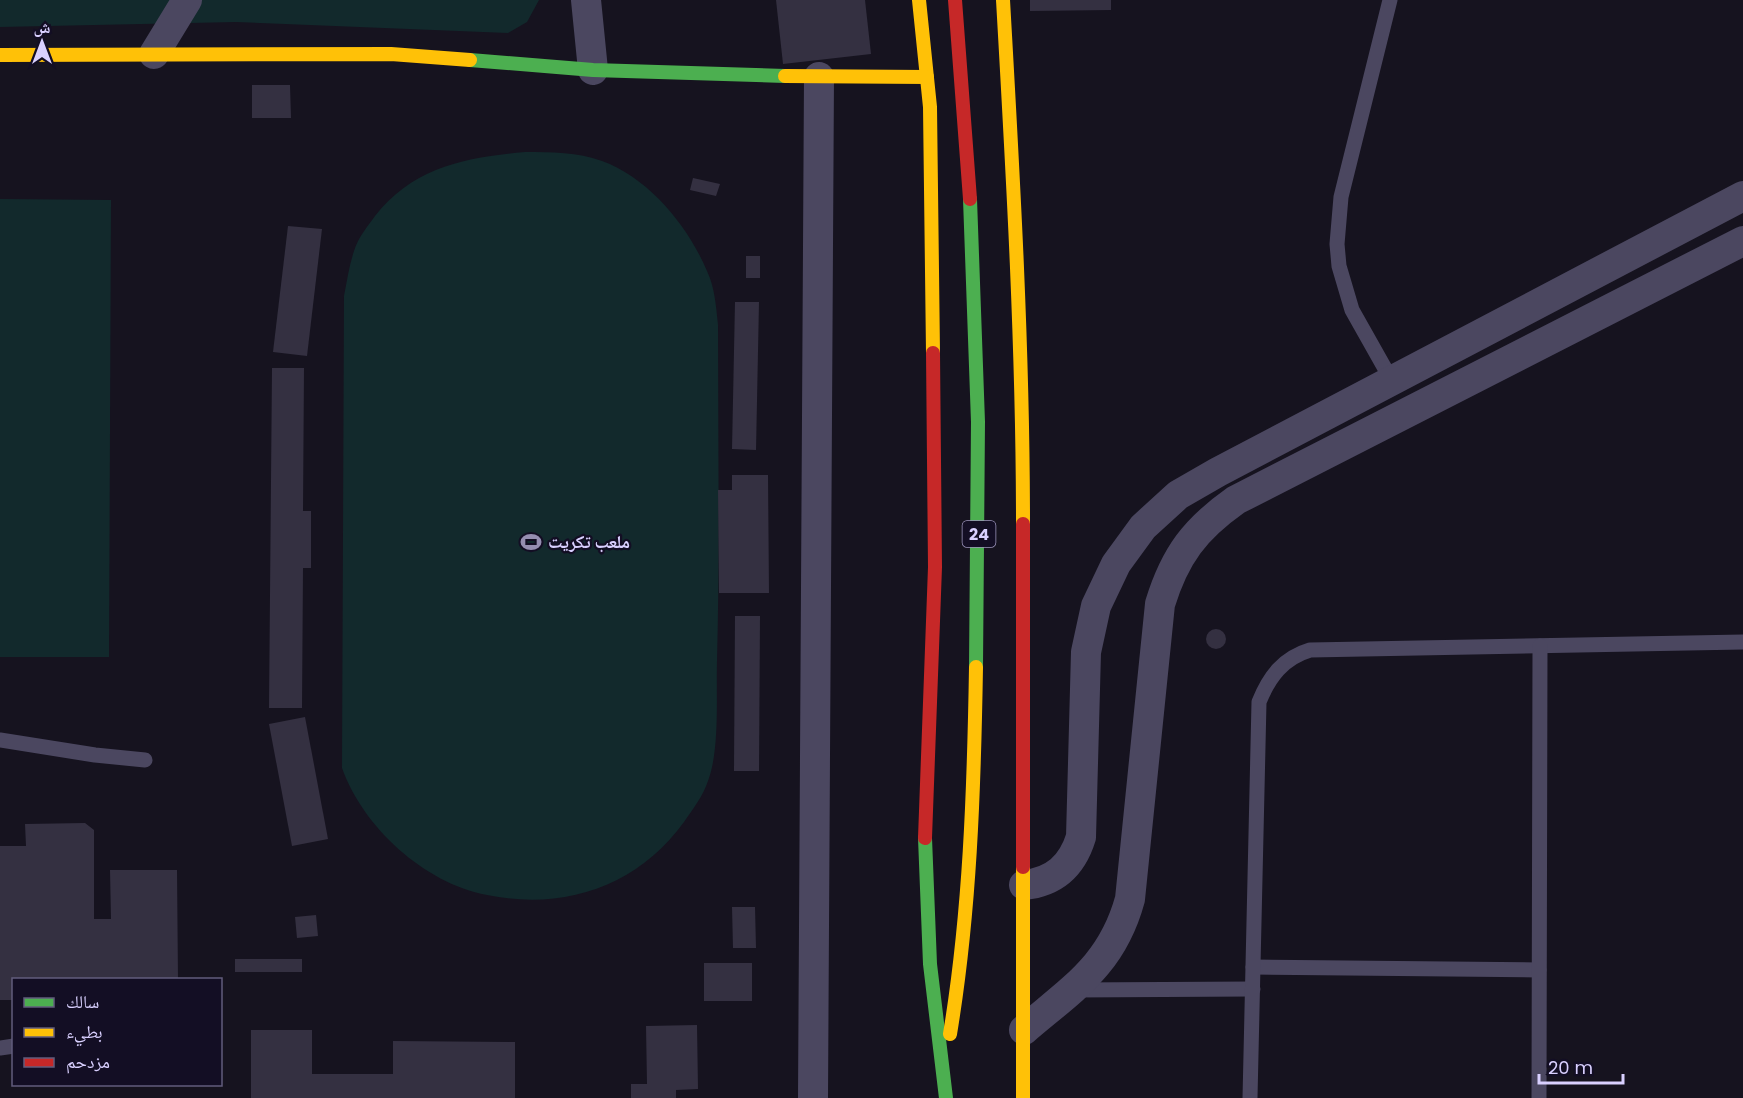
<svg xmlns="http://www.w3.org/2000/svg" width="1743" height="1098" viewBox="0 0 1743 1098" font-family="Poppins,'Noto Naskh Arabic',sans-serif">
<style>
.green{fill:#12292c}
.building{fill:#343041}
.lines{fill:none;stroke-linecap:round;stroke-linejoin:round}
.lane{stroke:#4b4760;stroke-width:15}
.street{stroke:#4b4760;stroke-width:30}
.fast{stroke:#4caf50;stroke-width:14}
.slow{stroke:#ffc107;stroke-width:14}
.jam{stroke:#c62828;stroke-width:14}
.labels{text-anchor:middle;stroke-width:4.5;stroke-linejoin:round;paint-order:stroke}
.shield{fill:#130e24;stroke:#9e96bd;stroke-width:1.5}
.shield-label{font-size:16px;font-weight:bold;fill:#d9d0ff}
.poi-label{font-size:18px;font-weight:bold;fill:#d9d0ff;stroke:#130e24;text-anchor:start}
</style>
<rect width="100%" height="100%" fill="#16131f"/>
<g class="green">
<polygon points="0,0 539,0 527,22 508,33 236,22 0,27"/>
<path d="M 525,152 C 552,152 577,152 602,161 C 649,178 688,226 707,271 C 715,288 716,307 718,325 C 718,437 720,549 717,661 C 716,696 720,749 708,781 C 703,796 693,809 684,822 C 638,886 564,911 487,895 C 424,883 363,827 342,768 L 344,296 C 347,281 349,266 354,251 C 358,238 367,227 375,216 C 413,167 467,157 525,152 Z"/>
<polygon points="0,199 111,200 109,657 0,657"/>
</g>
<g class="building">
<polygon points="776,0 865,0 871,54 783,64"/>
<polygon points="1030,0 1111,0 1111,10 1030,11"/>
<polygon points="252,85 290,85 291,118 252,118"/>
<polygon points="693,178 720,184 716,196 690,190"/>
<polygon points="288,226 322,229 307,356 273,352"/>
<rect x="746" y="256" width="14" height="22"/>
<polygon points="735,302 759,302 756,450 732,449"/>
<polygon points="272,368 304,368 303,511 311,511 311,568 303,568 302,708 269,708"/>
<polygon points="732,475 768,475 769,593 719,593 718,490 732,490"/>
<polygon points="735,616 760,616 759,771 734,771"/>
<circle cx="1216" cy="639" r="10"/>
<polygon points="305,717 328,839 292,846 269,724"/>
<polygon points="85,823 94,830 94,919 111,919 110,870 177,870 178,980 14,980 14,1000 0,1000 0,846 26,846 25,824"/>
<polygon points="732,907 755,907 756,948 733,948"/>
<polygon points="316,915 318,936 297,938 295,917"/>
<rect x="235" y="959" width="67" height="13"/>
<rect x="704" y="963" width="48" height="38"/>
<polygon points="697,1025 698,1089 676,1090 676,1098 631,1098 631,1084 647,1084 646,1026"/>
<polygon points="251,1030 312,1030 312,1074 393,1074 393,1041 515,1042 515,1098 251,1098"/>
</g>
<g class="lines">
<g class="lane">
<polyline points="1390,0 1341,197 1337,244 1339,266 1352,310 1392,381"/>
<polyline points="0,740 95,755 145,760"/>
<polyline points="1253,967 1539,970"/>
<polyline points="1073,990 1253,989"/>
<polyline points="0,1048 14,1046"/>
<path d="M 1250,1098 L 1259,702 C 1269,677 1283,658 1310,650 L 1743,642"/>
<polyline points="1539,1098 1540,646"/>
</g>
<g class="street">
<polyline points="586,0 593,70"/>
<polyline points="154,54 187,0"/>
<path d="M 1024,885 C 1054,882 1072,866 1081,837 L 1086,652 L 1096,606 L 1116,564 L 1143,527 L 1178,495 L 1218,472 L 1743,196"/>
<path d="M 1024,1030 C 1073,988 1112,965 1130,899 L 1160,604 C 1175,555 1195,529 1236,500 L 1743,241"/>
<polyline points="813,1098 819,77"/>
</g>
<g class="fast">
<polyline points="470,60 593,70 785,76"/>
<polyline points="970,199 978,422 976,667"/>
<polyline points="925,838 930,964 946,1098"/>
</g>
<g class="slow">
<polyline points="919,0 930,107 933,353"/>
<path d="M 1003,0 C 1013,175 1023,349 1023,524"/>
<polyline points="0,55 391,54 470,60"/>
<polyline points="785,76 927,77"/>
<polyline points="1023,867 1023,1098"/>
<path d="M 950,1034 C 970,913 974,790 976,667"/>
</g>
<g class="jam">
<polyline points="955,0 970,199"/>
<polyline points="1023,524 1023,867"/>
<polyline points="925,838 935,567 933,353"/>
</g>
</g>
<defs>
<g id="stadium-bare" transform="scale(1.62)"><path d="M0-5a6.5 5 0 1 0 0 10a6.5 5 0 1 0 0-10ZM-3.5-1.8h7v3.6h-7Z" fill="#958eb1" stroke="#130e24" stroke-width="2.5" paint-order="stroke"/></g>
</defs>
<g fill-rule="evenodd">
<use href="#stadium-bare" x="531" y="542"/>
</g>
<g class="labels">
<rect class="shield" x="962.5" y="521" width="33" height="26" rx="4.5"/>
<g class="shield-label">
<text x="979" y="540">24</text>
</g>
<g class="poi-label">
<text x="548" y="548">ملعب تكريت</text>
</g>
</g>
<rect x="12" y="978" width="210" height="108" fill="#130e24" stroke="#625c7c" stroke-width="1.5"/>
<rect x="24" y="998" width="30" height="9" fill="#4caf50" stroke="#625c7c" stroke-width="1.5"/>
<text x="66" y="1008" font-size="18" fill="#d9d0ff">سالك</text>
<rect x="24" y="1028" width="30" height="9" fill="#ffc107" stroke="#625c7c" stroke-width="1.5"/>
<text x="66" y="1038" font-size="18" fill="#d9d0ff">بطيء</text>
<rect x="24" y="1058" width="30" height="9" fill="#c62828" stroke="#625c7c" stroke-width="1.5"/>
<text x="66" y="1068" font-size="18" fill="#d9d0ff">مزدحم</text>
<g transform="translate(42 42)" stroke="#130e24" stroke-width="4.5" paint-order="stroke">
<path d="M0-4.5L10 22L0 15L-10 22Z" fill="#d9d0ff"/>
<text y="-9" font-size="16" font-weight="bold" text-anchor="middle" fill="#d9d0ff">ش</text>
</g>
<path d="M1539 1074v9h84v-9" fill="none" stroke="#d9d0ff" stroke-width="3"/>
<text x="1548" y="1074" font-size="18" fill="#d9d0ff" stroke="#130e24" stroke-width="4.5" paint-order="stroke">20 m</text>
</svg>
